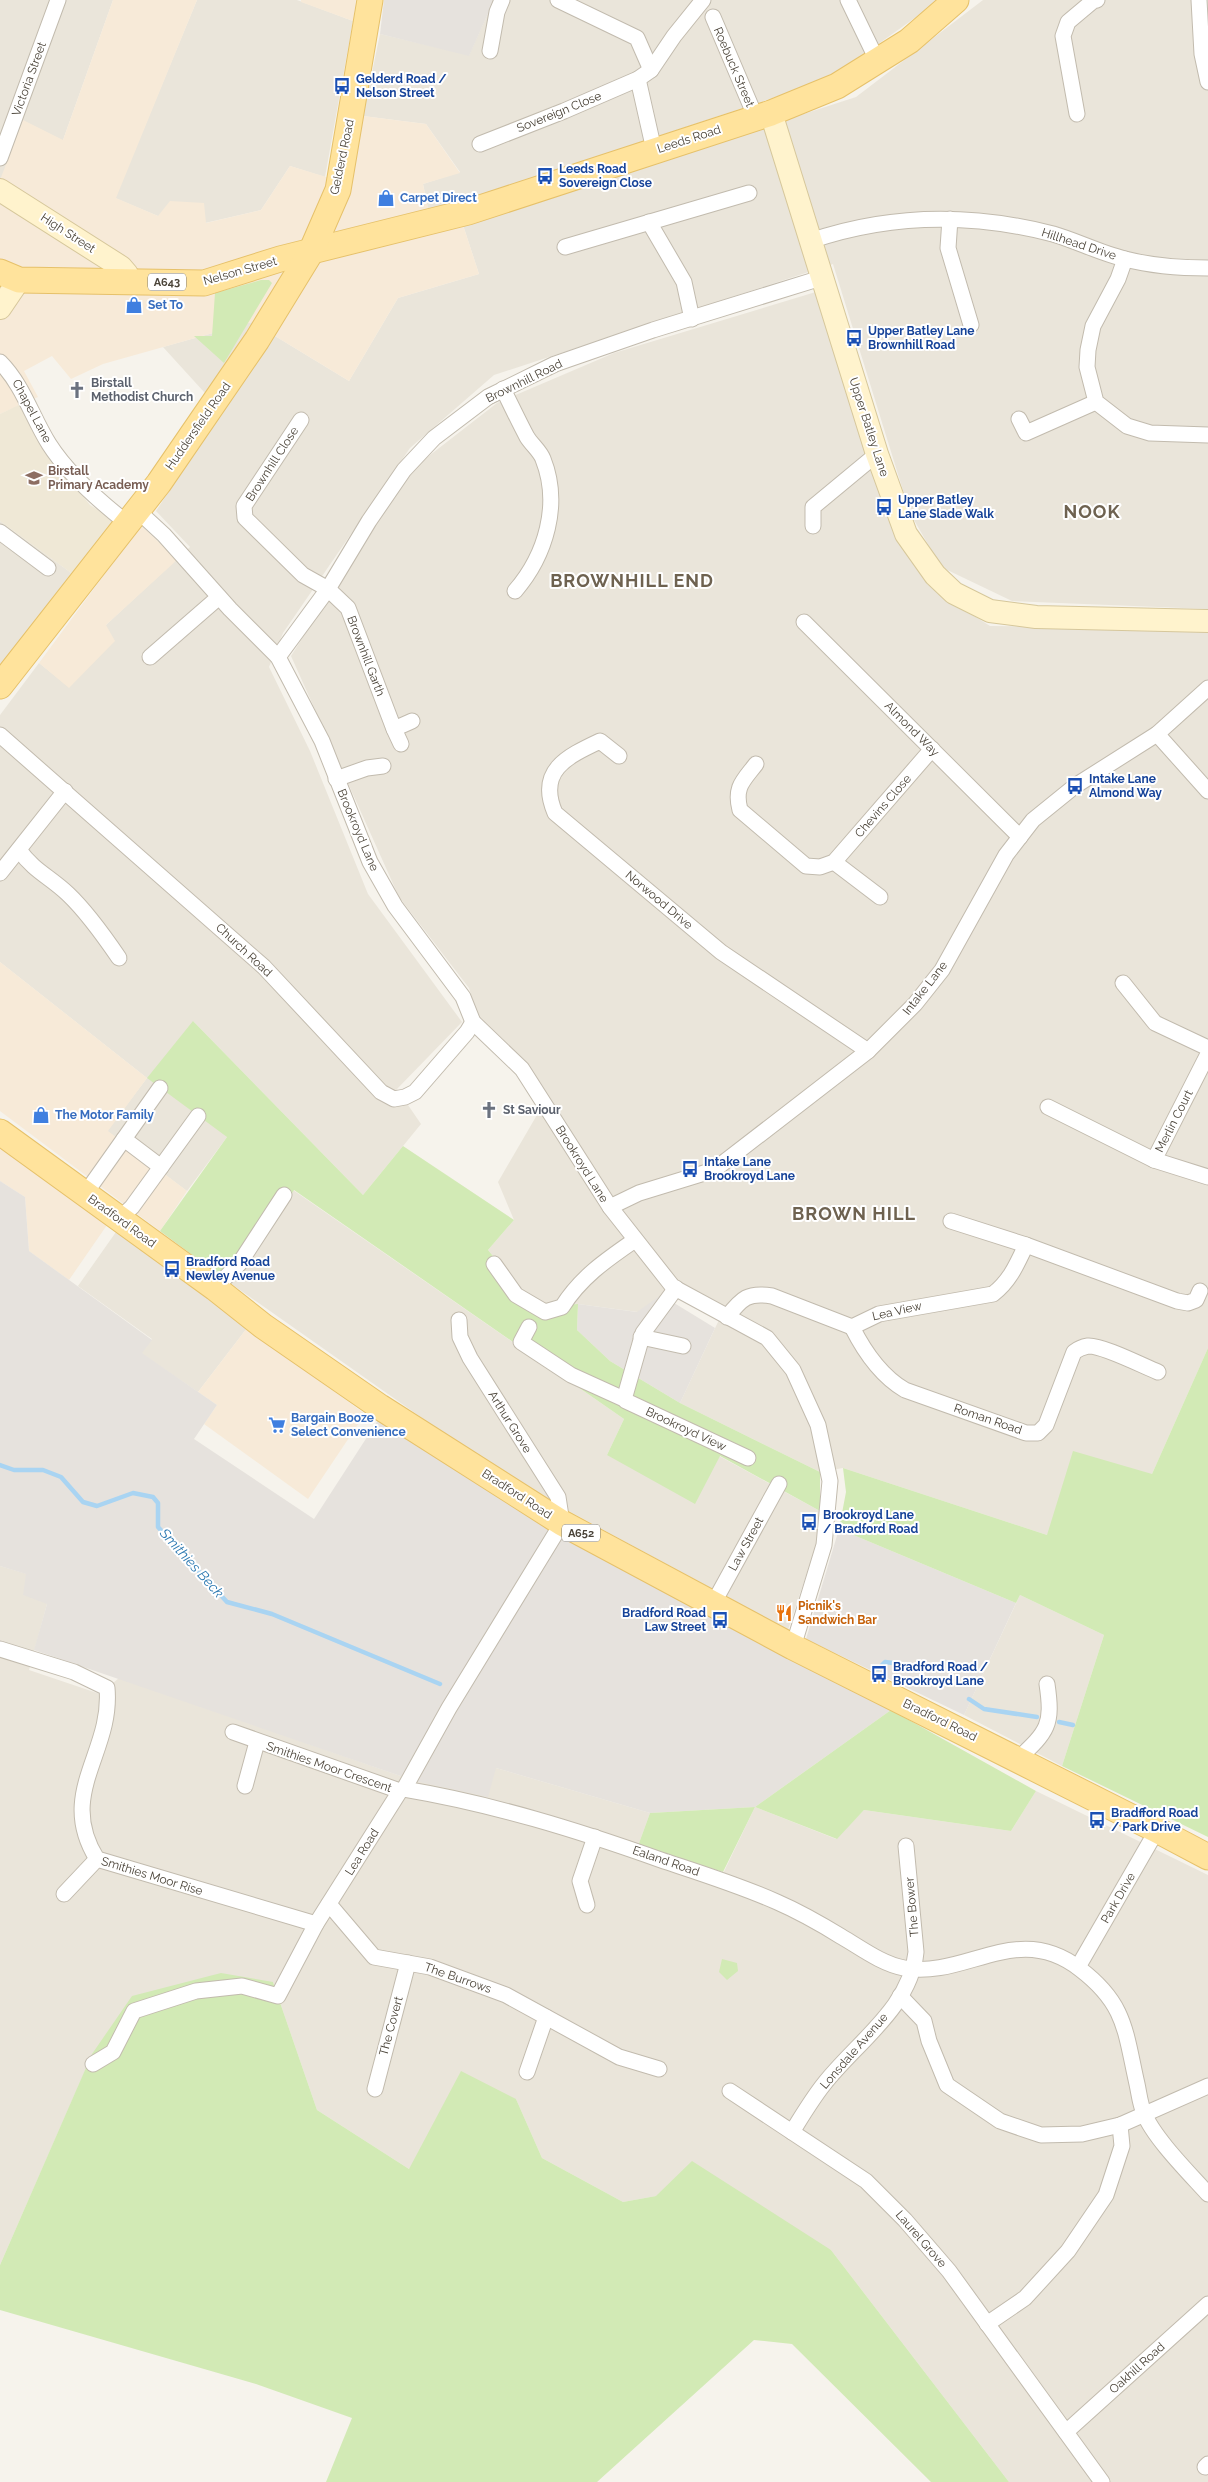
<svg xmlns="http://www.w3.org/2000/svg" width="1208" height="2482" viewBox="0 0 1208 2482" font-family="Raleway,sans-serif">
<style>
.residential{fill:#eae5da}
.commercial{fill:#f7ead8}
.industrial{fill:#e6e2dd}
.education{fill:#efe8d6}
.green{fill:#d2eab5}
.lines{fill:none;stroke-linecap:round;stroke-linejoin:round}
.stream{stroke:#a9d4f2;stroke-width:4.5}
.street-casing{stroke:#c2bbae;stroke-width:17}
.secondary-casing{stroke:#d6c79b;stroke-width:24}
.primary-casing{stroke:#e6c16a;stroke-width:27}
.street{stroke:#fff;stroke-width:15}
.secondary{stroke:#fff3cd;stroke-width:22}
.primary{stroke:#ffe39c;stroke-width:25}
.labels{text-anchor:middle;stroke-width:4;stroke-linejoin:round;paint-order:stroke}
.shield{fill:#fff;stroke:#817c74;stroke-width:1}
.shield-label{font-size:11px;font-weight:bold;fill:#4b4439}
.street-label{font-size:12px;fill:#4b4439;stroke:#fff}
.transit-label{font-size:12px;font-weight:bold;fill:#164399;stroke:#fff;text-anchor:start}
.shop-label{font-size:12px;font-weight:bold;fill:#366cbe;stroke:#fff;text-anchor:start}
.worship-label{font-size:12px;font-weight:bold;fill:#5b616d;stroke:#fff;text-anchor:start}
.education-label{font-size:12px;font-weight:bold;fill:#785e54;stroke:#fff;text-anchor:start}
.food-label{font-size:12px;font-weight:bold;fill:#c56008;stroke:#fff;text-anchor:start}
.water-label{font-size:14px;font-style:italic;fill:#2e7ab2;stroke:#fff}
.district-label{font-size:18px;font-weight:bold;letter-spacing:1px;fill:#6e6250;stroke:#fff}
</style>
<rect width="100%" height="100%" fill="#f6f3ec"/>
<g class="residential">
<polygon points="0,0 113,0 63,140 0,179"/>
<polygon points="197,0 297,0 353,21 325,177 290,166 261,210 205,223 158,216 115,198"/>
<polygon points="494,0 940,0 829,79 429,213 423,184 460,172 426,124 363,116 380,34 469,55"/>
<polygon points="983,0 1208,0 1208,609 1012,601 941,567 910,513 833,264 494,375 410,448 283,633 269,667 310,751 368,894 462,1022 397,1089 421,1124 363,1195 193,1021 227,1137 187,1191 107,1131 147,1078 0,962 0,715 39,663 69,687 80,676 106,625 190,547 156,511 223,409 204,392 163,347 252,322 349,381 398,298 479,274 463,225 856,97"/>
<polygon points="819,291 893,532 936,592 990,626 1208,627 1208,1348 1152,1474 1047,1535 843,1468 820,1472 680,1403 725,1307 680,1282 638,1312 578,1304 544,1307 520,1289 488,1250 514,1220 498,1182 548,1096 521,1057 479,1020 469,988 399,897 291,656 407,473 497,403 614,353"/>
<polygon points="0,521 74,575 0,666"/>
<polygon points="293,1190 624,1419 607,1455 719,1456 820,1511 819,1536 788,1630 506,1477 230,1283 252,1255"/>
<polygon points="116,1232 247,1328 198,1392 141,1353 152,1339 78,1286"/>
<polygon points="0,1566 27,1574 47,1604 29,1670 100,1694 119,1678 415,1781 496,1768 650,1813 638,1846 718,1884 755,1807 836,1839 864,1810 1011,1831 1036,1791 1208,1875 1208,2482 1009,2482 831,2250 656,2196 623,2202 542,2158 516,2099 409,2169 317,2110 273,1982 92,2055 0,2265"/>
<polygon points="1020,1595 1104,1635 1062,1766 964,1715"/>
</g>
<g class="commercial">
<polygon points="113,0 197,0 116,198 158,216 170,201 204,203 206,223 261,210 290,166 346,183 363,116 426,124 460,173 423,184 429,213 463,225 479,274 398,298 349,381 252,322 103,364 71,379 52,356 24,371 38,397 0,414 0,180 23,120 63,140"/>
<polygon points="301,0 356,0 353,21 301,2"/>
<polygon points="141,525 177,560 106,625 115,641 69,688 39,663"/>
<polygon points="0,962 147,1078 108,1131 187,1191 160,1231 0,1111"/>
<polygon points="0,1145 107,1225 69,1280 29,1251 25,1197 0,1181"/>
<polygon points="247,1328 365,1414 308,1499 204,1424 217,1405 198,1392"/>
</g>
<g class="industrial">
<polygon points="384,0 494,0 469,56 380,34"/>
<polygon points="0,1181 25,1197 29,1251 152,1340 142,1353 217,1405 194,1439 314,1519 380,1417 891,1710 755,1807 650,1813 496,1768 488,1797 415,1781 34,1650 47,1604 23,1595 26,1574 0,1566"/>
<polygon points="661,1295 715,1328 680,1403 610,1361 577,1330 578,1304 637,1312"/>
<polygon points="839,1529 1016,1603 964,1715 806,1639"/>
</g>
<polygon class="education" points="21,404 46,450 90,505 116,521 74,575 0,521 0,414"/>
<g class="green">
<polygon points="261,280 269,280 272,283 224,363 194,336 212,336 215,293"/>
<polygon points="193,1021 363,1195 403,1146 514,1220 488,1250 520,1289 547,1306 578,1304 577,1330 610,1361 680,1403 820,1472 820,1511 720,1456 695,1504 607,1455 624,1419 294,1190 252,1255 230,1283 160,1231 227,1137 147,1078"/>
<polygon points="1208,1348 1208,1837 1062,1766 1104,1635 1020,1595 1016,1603 839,1529 846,1492 843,1468 1047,1535 1073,1451 1152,1474"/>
<polygon points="891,1710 1036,1791 1011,1831 864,1810 837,1839 755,1807 723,1872 638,1846 650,1813 755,1807"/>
<polygon points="722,1959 737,1963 738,1971 727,1980 719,1972"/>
<polygon points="221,1973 273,1982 317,2110 409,2169 461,2071 516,2099 542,2158 623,2202 656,2196 692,2161 831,2250 1009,2482 931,2482 792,2344 754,2340 597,2482 326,2482 352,2418 256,2384 0,2310 0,2265 92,2054 132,1996"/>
</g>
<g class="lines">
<g class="stream">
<polyline points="0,1465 14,1470 43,1470 61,1477 83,1502 97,1506 133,1493 153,1497 158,1503 158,1527 227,1602 272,1614 440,1684"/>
<polyline points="878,1669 885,1662 893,1663"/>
<polyline points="969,1699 984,1709 1037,1717"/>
<polyline points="1059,1722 1073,1725"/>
</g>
<g class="street-casing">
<g id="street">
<polyline points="558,0 637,38 651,70"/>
<polyline points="848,0 877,60"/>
<polyline points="1199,0 1202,54 1208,82"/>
<polyline points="713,17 756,118"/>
<polyline points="490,51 497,12 502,0"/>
<polyline points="638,79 654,150"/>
<polyline points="1077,114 1063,36 1068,22 1093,1 1097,0"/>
<polyline points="480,144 564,111 638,79 651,70 674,36 703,0"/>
<polyline points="0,158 58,0"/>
<polyline points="950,219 948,248 971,325"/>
<polyline points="649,222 684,282 692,319"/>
<path d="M 810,241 C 889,214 972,213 1053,234 C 1077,241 1100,253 1125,259 C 1152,266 1180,268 1208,268"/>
<polyline points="565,247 749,193"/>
<polyline points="1125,259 1118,279 1093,326 1088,350 1087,367 1096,402 1127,426 1150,433 1208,435"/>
<path d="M 0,362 C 23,385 32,417 49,444 C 68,474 99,501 127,523"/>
<path d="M 503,389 C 511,405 519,422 527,437 C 532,445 540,451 543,459 C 561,504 546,555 515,591"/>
<polyline points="1019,419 1026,433 1096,402"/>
<polyline points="301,420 244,506 245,518 303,575 328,589 348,608 394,729 412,721"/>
<polyline points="137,510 164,535 230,609 278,657 322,741 370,862 395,906 463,997 473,1022 522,1069 610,1207 673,1287 767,1338 793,1370 818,1425 830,1481 824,1545 793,1647"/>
<polyline points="813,526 813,507 877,454"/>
<polyline points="0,532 48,568"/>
<polyline points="804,622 1020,837"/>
<polyline points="150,657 219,597"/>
<polyline points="278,657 328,589 369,521 404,470 434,438 488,397 555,364 653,330 821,278"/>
<polyline points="394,729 401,744"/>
<polyline points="1157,734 1208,791"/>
<polyline points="0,735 264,967 381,1092 394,1099 405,1097 415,1092 467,1032 473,1022"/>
<path d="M 619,756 L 600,741 C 566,757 537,771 555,813 L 721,952 L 868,1051"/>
<path d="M 756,764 C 743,781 734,787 740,810 L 806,866 L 820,867 L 834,862 L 932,749"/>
<polyline points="336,779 367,768 383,766"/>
<path d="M 19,850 C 35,872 49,876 68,894 C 87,912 104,936 119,958"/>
<polyline points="834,862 880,897"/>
<polyline points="0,873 65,791"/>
<polyline points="1123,983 1155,1023 1208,1048"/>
<polyline points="1048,1107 1154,1160 1208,1177"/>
<polyline points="124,1139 161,1167"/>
<polyline points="1154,1160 1208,1054"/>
<polyline points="85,1194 160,1088"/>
<polyline points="610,1207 639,1193 714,1170 868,1051 915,1004 942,970 1006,855 1033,820 1075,786 1157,734 1208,688"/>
<polyline points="119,1219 132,1207 198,1116"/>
<polyline points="951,1221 1026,1245 1177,1301 1188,1303 1196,1300 1200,1291"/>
<path d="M 494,1264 L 516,1295 L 545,1312 L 562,1307 C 581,1277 606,1260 635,1240"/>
<polyline points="215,1288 239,1264 284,1195"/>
<polyline points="676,1288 643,1333 625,1396 626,1401 748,1458"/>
<path d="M 727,1317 C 742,1298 748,1292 772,1296 L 852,1327 L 879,1314 L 993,1294 C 1010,1281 1017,1264 1026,1245"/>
<polyline points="529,1327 521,1342 571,1375 626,1400"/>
<path d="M 852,1327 C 864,1351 881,1376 905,1390 L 1026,1433 L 1038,1433 L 1046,1425 L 1074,1352 C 1078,1349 1082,1347 1088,1346 C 1102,1345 1143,1366 1158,1372"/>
<polyline points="641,1337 683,1346"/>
<polyline points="713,1604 779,1484"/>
<path d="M 0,1649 L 74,1672 L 107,1688 C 113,1753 56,1793 97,1859 L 316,1924"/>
<polyline points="233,1732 400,1791"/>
<path d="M 1018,1759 C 1048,1731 1053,1725 1047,1684"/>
<polyline points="245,1786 257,1742"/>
<path d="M 404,1789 C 493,1804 577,1830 661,1860 C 700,1873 739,1885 777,1902 C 800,1912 821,1924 842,1937 C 861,1948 882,1964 904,1968 C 966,1979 1017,1920 1080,1969 C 1126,2004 1125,2031 1137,2084 C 1139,2093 1140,2104 1144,2113 C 1153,2137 1190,2174 1208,2194"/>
<polyline points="64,1894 97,1859"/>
<polyline points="329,1904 374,1957 430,1967 506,1995 619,2057 659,2069"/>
<polyline points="587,1905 580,1881 595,1837"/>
<polyline points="1078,1967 1157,1830"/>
<polyline points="900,1996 924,2021 929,2041 947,2085 1000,2121 1041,2135 1082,2134 1120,2125 1208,2086"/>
<polyline points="93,2064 113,2052 134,2011 196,1991 242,1986 278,1996 316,1924 400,1791 404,1789 449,1708 562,1523 558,1497 470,1358 460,1337 459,1320"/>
<polyline points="527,2072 546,2017"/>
<polyline points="375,2089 408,1963"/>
<polyline points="730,2091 866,2181 905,2220 949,2271 1102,2482"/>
<path d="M 792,2132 C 802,2116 812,2099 824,2084 C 856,2043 911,2007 916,1952 L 906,1846"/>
<polyline points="987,2324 1025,2298 1068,2251 1106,2195 1122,2146 1120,2125"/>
<polyline points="1066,2432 1208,2304"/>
<polyline points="1205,2467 1208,2464"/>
</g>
</g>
<g class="secondary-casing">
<g id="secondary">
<polyline points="771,113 877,454 906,534 935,575 954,593 990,611 1036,617 1208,621"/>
<polyline points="0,190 121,267 127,274 128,282"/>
<polyline points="0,308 19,280"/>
</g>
</g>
<g class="primary-casing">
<g id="primary">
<polyline points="0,272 19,280 204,283 280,259 468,212 771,113 837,86 909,41 956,0"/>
<polyline points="0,686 159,483 257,340 311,252 338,190 370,0"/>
<polyline points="0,1132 215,1288 263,1326 380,1407 562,1523 793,1647 1157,1830 1208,1857"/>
</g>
</g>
<use href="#street" class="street"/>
<use href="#secondary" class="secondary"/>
<use href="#primary" class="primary"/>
</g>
<defs>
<g id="bus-bare" transform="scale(1.35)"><path d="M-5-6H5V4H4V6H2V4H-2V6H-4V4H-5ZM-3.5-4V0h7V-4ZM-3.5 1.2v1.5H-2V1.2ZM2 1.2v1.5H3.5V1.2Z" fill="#1a4fb4" stroke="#fff" stroke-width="2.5" paint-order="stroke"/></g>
<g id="shop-bare" transform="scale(1.35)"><path d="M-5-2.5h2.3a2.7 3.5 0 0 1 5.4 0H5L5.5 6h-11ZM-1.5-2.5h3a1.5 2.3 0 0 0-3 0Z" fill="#3f7fe0" stroke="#fff" stroke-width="2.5" paint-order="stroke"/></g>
<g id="church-bare" transform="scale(1.35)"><path d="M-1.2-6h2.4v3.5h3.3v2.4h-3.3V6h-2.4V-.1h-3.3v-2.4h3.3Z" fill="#6b7280" stroke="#fff" stroke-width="2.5" paint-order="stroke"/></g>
<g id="school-bare" transform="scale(1.35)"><path d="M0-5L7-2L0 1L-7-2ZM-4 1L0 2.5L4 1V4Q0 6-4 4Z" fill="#8d6e63" stroke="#fff" stroke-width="2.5" paint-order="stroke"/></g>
<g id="supermarket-bare" transform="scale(1.35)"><path d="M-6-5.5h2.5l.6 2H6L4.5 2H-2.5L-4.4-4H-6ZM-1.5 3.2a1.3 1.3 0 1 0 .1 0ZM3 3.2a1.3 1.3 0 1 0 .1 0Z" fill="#3f7fe0" stroke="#fff" stroke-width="2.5" paint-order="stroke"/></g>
<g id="restaurant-bare" transform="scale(1.35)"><path d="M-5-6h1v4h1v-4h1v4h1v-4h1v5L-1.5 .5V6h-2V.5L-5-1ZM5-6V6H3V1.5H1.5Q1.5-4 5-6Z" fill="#e8710a" stroke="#fff" stroke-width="2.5" paint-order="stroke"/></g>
</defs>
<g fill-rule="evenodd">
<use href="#bus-bare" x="342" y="86"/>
<use href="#bus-bare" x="545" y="176"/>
<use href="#shop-bare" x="386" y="198"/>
<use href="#shop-bare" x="134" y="305"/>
<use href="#bus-bare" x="854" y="338"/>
<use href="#church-bare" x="77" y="390"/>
<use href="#school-bare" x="34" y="478"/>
<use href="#bus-bare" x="884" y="507"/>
<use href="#bus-bare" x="1075" y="786"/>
<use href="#church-bare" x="489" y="1110"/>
<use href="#shop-bare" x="41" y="1115"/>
<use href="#bus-bare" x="690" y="1169"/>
<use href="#bus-bare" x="172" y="1269"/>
<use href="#supermarket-bare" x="277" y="1425"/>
<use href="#bus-bare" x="809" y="1522"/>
<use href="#restaurant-bare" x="784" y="1613"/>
<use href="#bus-bare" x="720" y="1620"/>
<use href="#bus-bare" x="879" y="1674"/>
<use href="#bus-bare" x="1097" y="1820"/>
</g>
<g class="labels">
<g class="shield">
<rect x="148" y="273.5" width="38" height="17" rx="4"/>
<rect x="562" y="1524.5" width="38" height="17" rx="4"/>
</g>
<g class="shield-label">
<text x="167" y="286">A643</text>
<text x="581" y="1537">A652</text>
</g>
<g class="street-label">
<text transform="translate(734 67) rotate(67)" y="4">Roebuck Street</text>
<text transform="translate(29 79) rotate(-70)" y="4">Victoria Street</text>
<text transform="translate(559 112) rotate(-22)" y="4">Sovereign Close</text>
<text transform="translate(689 139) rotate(-18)" y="4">Leeds Road</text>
<text transform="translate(342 157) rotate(-78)" y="4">Gelderd Road</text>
<text transform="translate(68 233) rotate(33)" y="4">High Street</text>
<text transform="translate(1079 244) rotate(18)" y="4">Hillhead Drive</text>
<text transform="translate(240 271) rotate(-16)" y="4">Nelson Street</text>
<text transform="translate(524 381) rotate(-26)" y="4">Brownhill Road</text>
<text transform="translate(32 411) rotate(62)" y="4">Chapel Lane</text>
<text transform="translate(198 426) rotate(-55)" y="4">Huddersfield Road</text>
<text transform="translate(869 427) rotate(72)" y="4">Upper Batley Lane</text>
<text transform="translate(272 464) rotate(-57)" y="4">Brownhill Close</text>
<text transform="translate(366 656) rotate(69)" y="4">Brownhill Garth</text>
<text transform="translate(912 729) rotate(45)" y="4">Almond Way</text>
<text transform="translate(883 806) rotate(-49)" y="4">Chevins Close</text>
<text transform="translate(358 830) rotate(67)" y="4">Brookroyd Lane</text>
<text transform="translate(659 900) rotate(40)" y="4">Norwood Drive</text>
<text transform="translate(244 950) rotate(43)" y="4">Church Road</text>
<text transform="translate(925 988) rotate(-52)" y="4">Intake Lane</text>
<text transform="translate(1174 1121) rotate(-63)" y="4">Merlin Court</text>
<text transform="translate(582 1164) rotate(58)" y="4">Brookroyd Lane</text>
<text transform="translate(122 1221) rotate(36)" y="4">Bradford Road</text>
<text transform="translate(897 1311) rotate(-13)" y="4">Lea View</text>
<text transform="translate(988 1419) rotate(19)" y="4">Roman Road</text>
<text transform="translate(510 1422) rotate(58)" y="4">Arthur Grove</text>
<text transform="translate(686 1429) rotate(25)" y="4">Brookroyd View</text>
<text transform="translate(517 1494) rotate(33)" y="4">Bradford Road</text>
<text transform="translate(746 1544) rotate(-61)" y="4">Law Street</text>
<text transform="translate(940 1720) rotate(26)" y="4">Bradford Road</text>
<text transform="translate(329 1767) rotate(19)" y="4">Smithies Moor Crescent</text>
<text transform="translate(362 1852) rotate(-58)" y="4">Lea Road</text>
<text transform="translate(666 1861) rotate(19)" y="4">Ealand Road</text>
<text transform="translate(152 1876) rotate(17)" y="4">Smithies Moor Rise</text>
<text transform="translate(1118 1898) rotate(-60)" y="4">Park Drive</text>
<text transform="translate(912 1907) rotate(-95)" y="4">The Bower</text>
<text transform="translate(458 1978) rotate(19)" y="4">The Burrows</text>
<text transform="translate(391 2026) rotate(-75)" y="4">The Covert</text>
<text transform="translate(854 2051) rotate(-49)" y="4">Lonsdale Avenue</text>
<text transform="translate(921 2239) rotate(49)" y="4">Laurel Grove</text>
<text transform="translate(1137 2368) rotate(-42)" y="4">Oakhill Road</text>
</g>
<g class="transit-label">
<text x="356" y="83">Gelderd Road /<tspan x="356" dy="14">Nelson Street</tspan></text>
<text x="559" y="173">Leeds Road<tspan x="559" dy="14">Sovereign Close</tspan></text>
<text x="868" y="335">Upper Batley Lane<tspan x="868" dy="14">Brownhill Road</tspan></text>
<text x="898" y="504">Upper Batley<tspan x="898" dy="14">Lane Slade Walk</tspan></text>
<text x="1089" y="783">Intake Lane<tspan x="1089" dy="14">Almond Way</tspan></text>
<text x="704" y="1166">Intake Lane<tspan x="704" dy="14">Brookroyd Lane</tspan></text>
<text x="186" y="1266">Bradford Road<tspan x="186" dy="14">Newley Avenue</tspan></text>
<text x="823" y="1519">Brookroyd Lane<tspan x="823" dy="14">/ Bradford Road</tspan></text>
<text x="706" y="1617" text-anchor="end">Bradford Road<tspan x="706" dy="14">Law Street</tspan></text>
<text x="893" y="1671">Bradford Road /<tspan x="893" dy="14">Brookroyd Lane</tspan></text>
<text x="1111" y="1817">Bradfford Road<tspan x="1111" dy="14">/ Park Drive</tspan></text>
</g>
<g class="shop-label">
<text x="400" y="202">Carpet Direct</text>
<text x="148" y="309">Set To</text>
<text x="55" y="1119">The Motor Family</text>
<text x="291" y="1422">Bargain Booze<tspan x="291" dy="14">Select Convenience</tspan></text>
</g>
<g class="worship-label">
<text x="91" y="387">Birstall<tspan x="91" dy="14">Methodist Church</tspan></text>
<text x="503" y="1114">St Saviour</text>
</g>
<g class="education-label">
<text x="48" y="475">Birstall<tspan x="48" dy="14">Primary Academy</tspan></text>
</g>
<g class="food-label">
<text x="798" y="1610">Picnik's<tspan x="798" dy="14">Sandwich Bar</tspan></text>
</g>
<g class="water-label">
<text transform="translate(192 1563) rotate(48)" y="5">Smithies Beck</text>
</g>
<g class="district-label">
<text x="1092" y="518">NOOK</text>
<text x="632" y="587">BROWNHILL END</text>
<text x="854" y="1220">BROWN HILL</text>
</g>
</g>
</svg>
